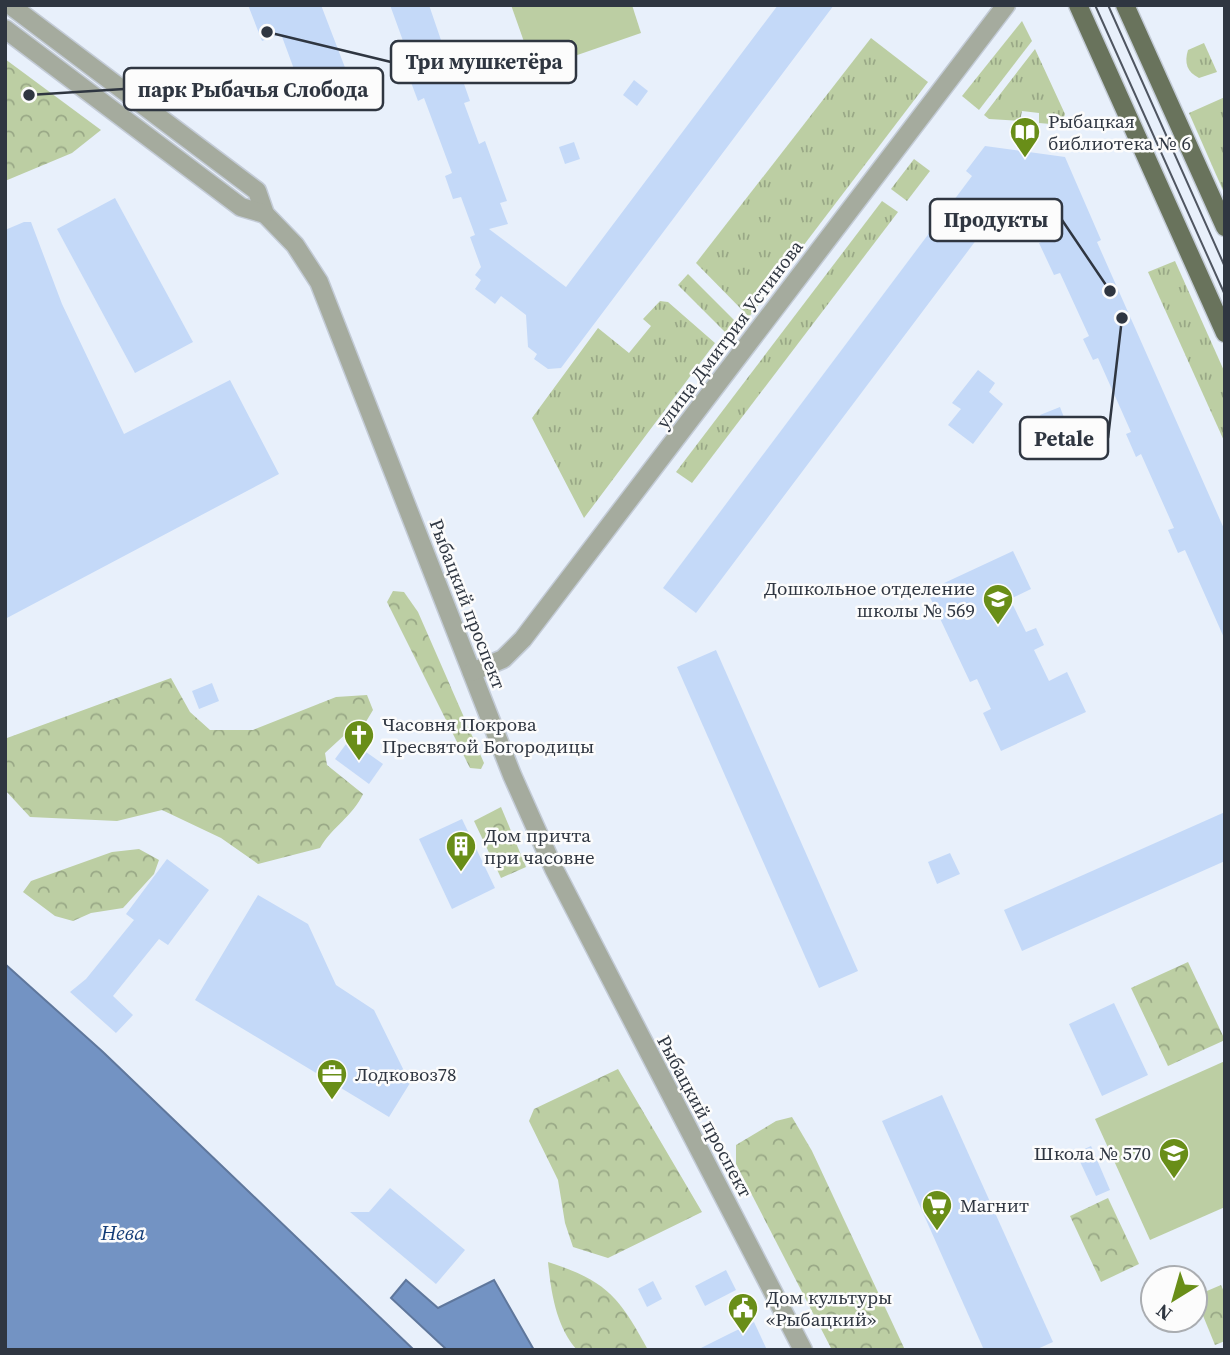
<svg xmlns="http://www.w3.org/2000/svg" width="1230" height="1355" viewBox="0 0 1230 1355" font-family="'Source Serif 4',serif">
<style>
.grass{fill:url(#grass-tufts)}
.forest{fill:url(#forest-crowns)}
.garden{fill:#bccea3}
.water{fill:#7393c3;stroke:#5f779c;stroke-width:2}
.building{fill:#c4d9f8}
.lines{fill:none;stroke-linecap:round;stroke-linejoin:round}
.street-casing{stroke:#c3cbd6;stroke-width:21}
.primary-casing{stroke:#c3cbd6;stroke-width:21}
.street{stroke:#a5ab9e;stroke-width:18}
.primary{stroke:#69735c;stroke-width:18}
.tram{stroke:#4f5661;stroke-width:2}
.labels{text-anchor:middle;stroke-width:5;stroke-linejoin:round;paint-order:stroke}
.poi-label{font-size:19px;fill:#2f3641;stroke:#fcfcfc;text-anchor:start}
.street-label{font-size:19px;fill:#2f3641;stroke:#fcfcfc}
.water-label{font-size:21px;font-style:italic;fill:#133c77;stroke:#fcfcfc}
.leader{fill:none;stroke:#2f3641;stroke-width:2.5}
.callout-dot{fill:#2f3641;stroke:#fcfcfc;stroke-width:2.5}
.callout{fill:#fcfcfc;stroke:#2f3641;stroke-width:2.5}
.callout-label{font-size:21px;text-anchor:middle;font-weight:bold;fill:#2f3641}
</style>
<defs>
<pattern id="grass-tufts" width="24" height="20" patternUnits="userSpaceOnUse" patternTransform="scale(1.75)"><rect width="24" height="20" fill="#bccea3"/><path d="M3 7l-1-3M5 7V3M7 7l1-3M15 17l-1-3M17 17v-4M19 17l1-3" fill="none" stroke="#99a886"/></pattern>
<pattern id="forest-crowns" width="20" height="18" patternUnits="userSpaceOnUse" patternTransform="scale(1.75)"><rect width="20" height="18" fill="#bccea3"/><path d="M2 6a3 3 0 1 1 6 0M12 15a3 3 0 1 1 6 0" fill="none" stroke="#99a886"/></pattern>
</defs>
<rect width="100%" height="100%" fill="#e8f0fb"/>
<g class="grass">
<polygon points="1022,21 1032,41 979,110 962,96"/>
<polygon points="871,38 928,82 749,317 696,263"/>
<path d="M 1204,43 L 1217,72 L 1199,78 C 1187,72 1184,63 1188,50 Z"/>
<polygon points="1035,49 1065,114 1062,125 1039,123 1039,113 1022,111 1020,121 989,119 984,115"/>
<polygon points="1225,97 1225,195 1189,113"/>
<polygon points="914,159 930,171 907,201 891,189"/>
<polygon points="882,201 898,212 692,483 676,472"/>
<polygon points="1175,261 1225,373 1225,443 1148,272"/>
<polygon points="688,274 735,321 726,333 678,285"/>
<polygon points="660,301 668,302 715,343 584,518 532,418 598,328 629,353 651,326 643,319"/>
</g>
<g class="forest">
<polygon points="5,59 101,130 72,153 5,181"/>
<polygon points="393,591 404,592 418,612 484,763 481,769 470,768 387,602"/>
<path d="M 171,678 L 190,712 L 210,730 L 253,730 L 336,697 L 367,695 L 373,710 L 361,730 L 350,730 L 325,753 L 327,765 L 363,794 C 353,816 332,827 320,848 L 258,864 L 221,838 L 162,810 L 117,821 L 30,817 L 5,790 L 7,738 Z"/>
<polygon points="501,807 526,867 501,878 474,821"/>
<polygon points="139,849 159,860 154,874 123,908 91,913 73,921 55,916 23,892 31,881 112,852"/>
<polygon points="1188,962 1225,1040 1168,1066 1131,988"/>
<polygon points="618,1069 702,1212 608,1258 573,1247 565,1223 558,1180 529,1121 534,1109"/>
<polygon points="792,1117 812,1151 905,1350 832,1350 736,1164 736,1145 776,1121"/>
<polygon points="1108,1198 1139,1264 1101,1282 1070,1216"/>
<path d="M 548,1262 C 607,1281 619,1297 648,1350 L 577,1350 C 556,1327 551,1292 548,1262 Z"/>
<polygon points="1221,1285 1225,1294 1225,1341 1215,1345 1195,1296"/>
</g>
<g class="garden">
<polygon points="511,5 632,5 641,33 534,70"/>
<polygon points="1225,1061 1225,1207 1150,1240 1095,1119"/>
</g>
<g class="water">
<polygon points="5,964 103,1052 414,1350 5,1350"/>
<polygon points="406,1280 438,1308 494,1280 534,1350 447,1350 391,1298"/>
</g>
<g class="building">
<polygon points="248,5 321,5 349,78 328,86 325,78 301,88 281,34 262,41"/>
<polygon points="390,5 429,5 443,46 450,44 470,101 464,103 479,144 485,141 507,201 500,203 508,224 489,229 566,287 778,5 834,5 561,368 548,369 534,359 537,354 528,347 526,315 501,296 495,304 475,289 481,280 475,275 481,267 470,237 475,235 461,197 453,199 445,176 452,173 424,98 418,101 409,77 415,74"/>
<polygon points="634,80 648,91 637,106 623,95"/>
<polygon points="574,142 580,159 565,164 559,147"/>
<polygon points="985,146 1065,157 1101,240 1097,242 1225,531 1225,640 1185,550 1178,553 1168,530 1174,528 1141,454 1136,457 1126,434 1131,432 1098,358 1093,360 1083,339 1089,336 1060,273 1054,275 1039,243 1046,240 1035,215 998,211 696,613 663,588 972,176 966,171"/>
<polygon points="115,198 193,342 135,373 57,229"/>
<polygon points="24,222 31,222 62,304 124,434 230,380 279,474 5,619 5,230"/>
<polygon points="978,370 995,383 989,392 1003,404 973,444 948,425 961,409 952,403"/>
<polygon points="1060,407 1068,428 1049,436 1040,415"/>
<polygon points="1013,551 1031,589 1010,599 1026,632 1036,628 1044,645 1034,650 1049,681 1067,672 1086,712 1001,751 983,713 991,709 977,679 970,682 927,591"/>
<polygon points="716,650 858,971 819,988 677,667"/>
<polygon points="212,683 219,701 199,709 192,691"/>
<polygon points="349,740 383,764 369,784 335,759"/>
<polygon points="1225,812 1225,861 1022,951 1004,910"/>
<polygon points="462,819 495,888 452,909 419,839"/>
<polygon points="950,853 960,874 937,884 928,862"/>
<polygon points="167,859 209,890 168,945 159,939 113,996 133,1015 116,1033 70,992 86,979 134,920 126,914"/>
<polygon points="258,895 308,924 336,985 374,1010 410,1083 389,1117 195,1000"/>
<polygon points="1114,1003 1148,1075 1102,1096 1069,1024"/>
<polygon points="942,1095 1053,1342 1035,1350 984,1350 882,1121"/>
<polygon points="1091,1146 1110,1190 1096,1196 1076,1153"/>
<polygon points="390,1188 465,1250 436,1284 350,1212 369,1212"/>
<polygon points="726,1270 736,1290 705,1306 695,1286"/>
<polygon points="653,1281 662,1299 647,1307 638,1289"/>
<polygon points="754,1322 767,1350 697,1350 731,1333"/>
</g>
<g class="lines">
<g class="street-casing">
<g id="street">
<polyline points="10,5 257,191 265,214 295,245 319,282 512,775 554,869 803,1350"/>
<polyline points="5,29 241,207 265,214"/>
<polyline points="472,672 503,659 523,639 1006,5"/>
</g>
</g>
<g class="primary-casing">
<g id="primary">
<polyline points="1078,5 1225,333"/>
<polyline points="1125,5 1225,227"/>
</g>
</g>
<use href="#street" class="street"/>
<use href="#primary" class="primary"/>
<g class="tram">
<polyline points="1095,5 1225,295"/>
<polyline points="1108,5 1225,267"/>
</g>
</g>
<defs>
<g id="library-pin" transform="scale(1.575)"><path d="M0 17L-7.5 6A9.5 9.5 0 1 1 7.5 6Z" fill="#698e18" stroke="#fcfcfc"/><path d="M-6-4Q-3-5.5-.7-3.5V5Q-3 3-6 4ZM6-4Q3-5.5 .7-3.5V5Q3 3 6 4Z" fill="#fff"/></g>
<g id="school-pin" transform="scale(1.575)"><path d="M0 17L-7.5 6A9.5 9.5 0 1 1 7.5 6Z" fill="#698e18" stroke="#fcfcfc"/><path d="M0-5L7-2L0 1L-7-2ZM-4 1L0 2.5L4 1V4Q0 6-4 4Z" fill="#fff"/></g>
<g id="church-pin" transform="scale(1.575)"><path d="M0 17L-7.5 6A9.5 9.5 0 1 1 7.5 6Z" fill="#698e18" stroke="#fcfcfc"/><path d="M-1.2-6h2.4v3.5h3.3v2.4h-3.3V6h-2.4V-.1h-3.3v-2.4h3.3Z" fill="#fff"/></g>
<g id="building-pin" transform="scale(1.575)"><path d="M0 17L-7.5 6A9.5 9.5 0 1 1 7.5 6Z" fill="#698e18" stroke="#fcfcfc"/><path d="M-4-6H4V6H1V3H-1V6H-4ZM-2.5-4.3h1.7v1.8h-1.7ZM.8-4.3h1.7v1.8H.8ZM-2.5-1h1.7V.8h-1.7ZM.8-1h1.7V.8H.8Z" fill="#fff"/></g>
<g id="office-pin" transform="scale(1.575)"><path d="M0 17L-7.5 6A9.5 9.5 0 1 1 7.5 6Z" fill="#698e18" stroke="#fcfcfc"/><path d="M-6-3h4V-5.5h4V-3h4V5H-6ZM-1-4.5V-3h2v-1.5ZM-6 0V1H6V0Z" fill="#fff"/></g>
<g id="supermarket-pin" transform="scale(1.575)"><path d="M0 17L-7.5 6A9.5 9.5 0 1 1 7.5 6Z" fill="#698e18" stroke="#fcfcfc"/><path d="M-6-5.5h2.5l.6 2H6L4.5 2H-2.5L-4.4-4H-6ZM-1.5 3.2a1.3 1.3 0 1 0 .1 0ZM3 3.2a1.3 1.3 0 1 0 .1 0Z" fill="#fff"/></g>
<g id="civic-pin" transform="scale(1.575)"><path d="M0 17L-7.5 6A9.5 9.5 0 1 1 7.5 6Z" fill="#698e18" stroke="#fcfcfc"/><path d="M-.6-6.5H3V-4.5H.6V-3L4-1V1h2V6H-6V1h2V-1L-.6-3ZM-1.2 2.5V6h2.4V2.5Z" fill="#fff"/></g>
</defs>
<g fill-rule="evenodd">
<use href="#library-pin" x="1025" y="132"/>
<use href="#school-pin" x="998" y="599"/>
<use href="#church-pin" x="359" y="735"/>
<use href="#building-pin" x="461" y="846"/>
<use href="#office-pin" x="332" y="1074"/>
<use href="#school-pin" x="1174" y="1153"/>
<use href="#supermarket-pin" x="937" y="1205"/>
<use href="#civic-pin" x="743" y="1308"/>
</g>
<g class="labels">
<g class="poi-label">
<text x="1048" y="128">Рыбацкая<tspan x="1048" dy="22">библиотека № 6</tspan></text>
<text x="975" y="595" text-anchor="end">Дошкольное отделение<tspan x="975" dy="22">школы № 569</tspan></text>
<text x="382" y="731">Часовня Покрова<tspan x="382" dy="22">Пресвятой Богородицы</tspan></text>
<text x="484" y="842">Дом причта<tspan x="484" dy="22">при часовне</tspan></text>
<text x="355" y="1081">Лодковоз78</text>
<text x="1151" y="1160" text-anchor="end">Школа № 570</text>
<text x="960" y="1212">Магнит</text>
<text x="766" y="1304">Дом культуры<tspan x="766" dy="22">«Рыбацкий»</tspan></text>
</g>
<g class="street-label">
<text transform="translate(729 334) rotate(-53)" y="7">улица Дмитрия Устинова</text>
<text transform="translate(468 604) rotate(69)" y="7">Рыбацкий проспект</text>
<text transform="translate(705 1116) rotate(62)" y="7">Рыбацкий проспект</text>
</g>
<g class="water-label">
<text x="123" y="1240">Нева</text>
</g>
</g>
<path class="leader" d="M267 32L391 62M29 95L124 89M1110 291L1062 220M1122 318L1108 438"/>
<g class="callout-dot">
<circle cx="267" cy="32" r="7"/>
<circle cx="29" cy="95" r="7"/>
<circle cx="1110" cy="291" r="7"/>
<circle cx="1122" cy="318" r="7"/>
</g>
<g class="callout">
<rect x="391" y="41" width="185" height="42" rx="7"/>
<rect x="124" y="68" width="259" height="42" rx="7"/>
<rect x="930" y="199" width="132" height="42" rx="7"/>
<rect x="1020" y="417" width="88" height="42" rx="7"/>
</g>
<g class="callout-label">
<text x="484" y="69">Три мушкетёра</text>
<text x="253" y="97">парк Рыбачья Слобода</text>
<text x="996" y="227">Продукты</text>
<text x="1064" y="446">Petale</text>
</g>
<rect width="1230" height="1355" fill="none" stroke="#2f3641" stroke-width="14"/>
<g transform="translate(1174 1299) rotate(217)"><circle r="33" fill="#fcfcfc" stroke="#aaadb1" stroke-width="2"/>
<path d="M0-5L12 26L0 18L-12 26Z" fill="#698e18"/>
<text y="-10" font-size="19" font-weight="bold" text-anchor="middle" fill="#2f3641">N</text>
</g>
</svg>
